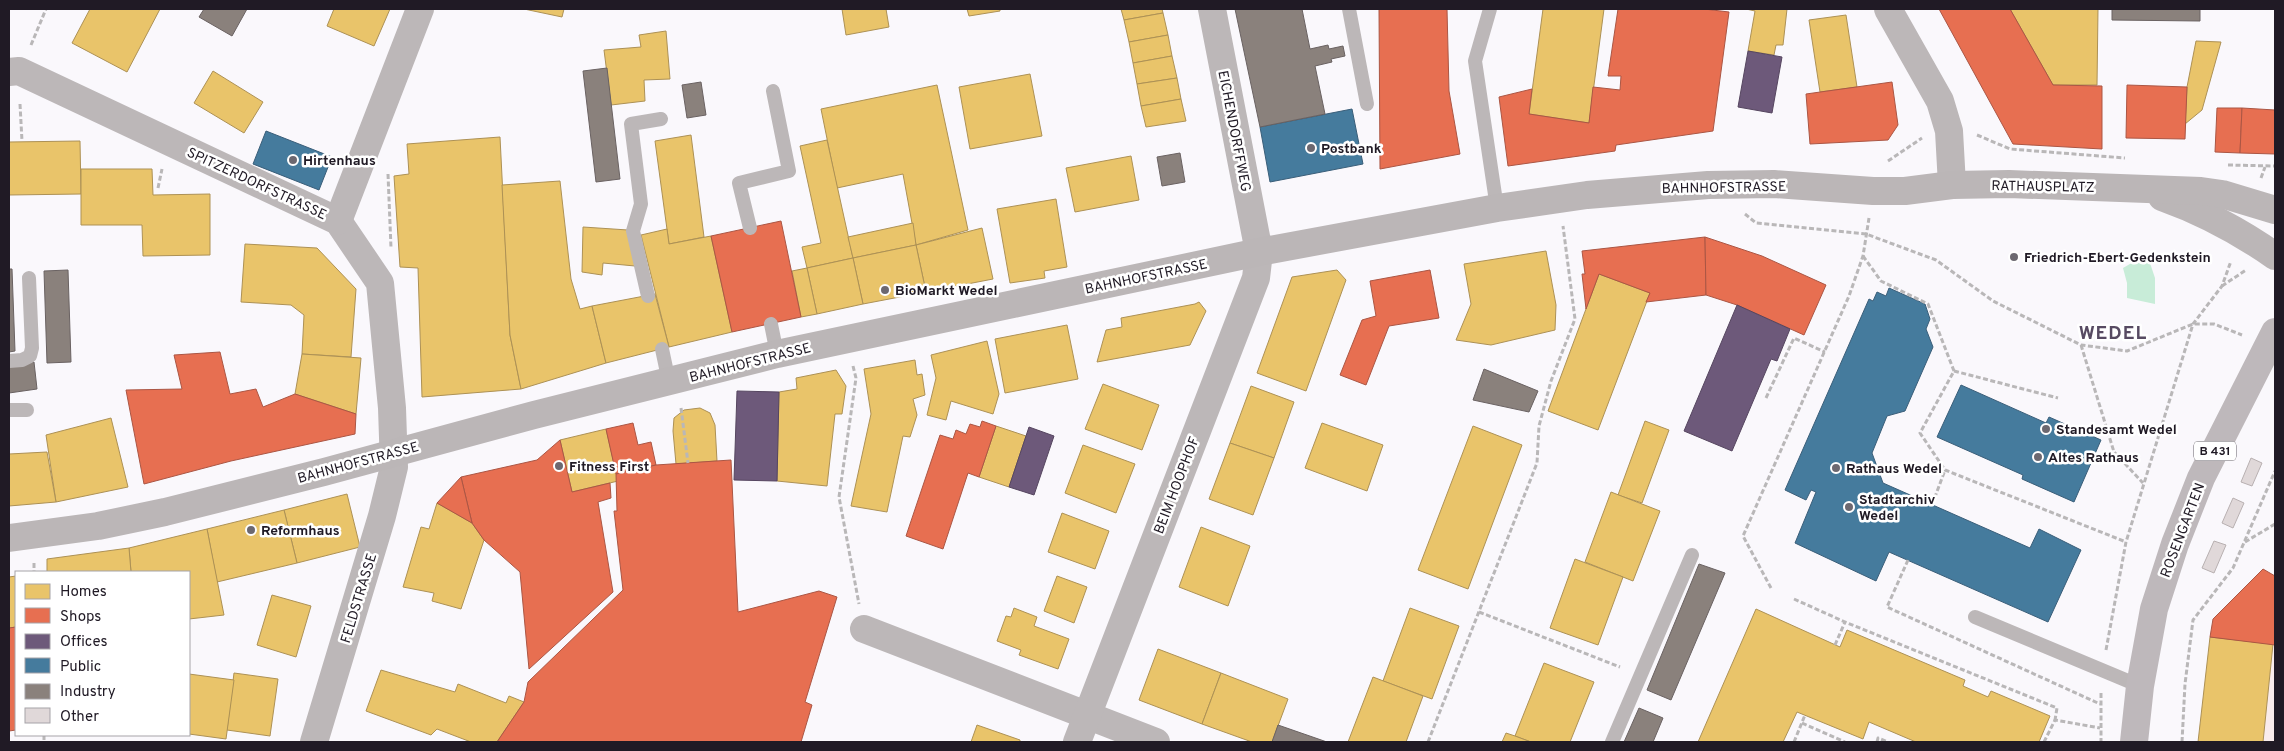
<svg xmlns="http://www.w3.org/2000/svg" width="2284" height="751" viewBox="0 0 2284 751" font-family="Overpass,sans-serif">
<style>
.commercial{fill:#f9ecec}
.green{fill:#c8ecd8}
.homes{fill:#e9c46a;stroke:#ad9155}
.shops{fill:#e76f51;stroke:#ab5644}
.offices{fill:#6d597a;stroke:#564660}
.public{fill:#457b9d;stroke:#3a5e79}
.industry{fill:#8a817c;stroke:#6a6262}
.building{fill:#e0d8d9;stroke:#b8b0b1}
.lines{fill:none;stroke-linecap:round;stroke-linejoin:round}
.path{stroke:#b9b7b8;stroke-width:3;stroke-dasharray:5 2.5;stroke-linecap:butt}
.lane{stroke:#bcb7b8;stroke-width:14}
.street{stroke:#bcb7b8;stroke-width:28}
.secondary{stroke:#bbb6b7;stroke-width:28}
.primary{stroke:#beb8bb;stroke-width:28}
.poi-dot{fill:#6c6870;stroke:#fff;stroke-width:2}
.labels{text-anchor:middle;stroke-width:5;stroke-linejoin:round;paint-order:stroke}
.shield{fill:#fff;stroke:#635f66;stroke-width:1}
.shield-label{font-size:12px;font-weight:bold;fill:#201a25}
.street-label{font-size:14px;fill:#201a25;stroke:#fff}
.poi-label{font-size:14px;font-weight:bold;fill:#201a25;stroke:#fff;text-anchor:start}
.district-label{font-size:19px;font-weight:bold;letter-spacing:1px;fill:#574a62;stroke:#fff}
</style>
<rect width="100%" height="100%" fill="#faf8fc"/>
<polygon class="commercial" points="2273,644 2275,645 2275,742 2263,742"/>
<polygon class="green" points="2147,254 2155,278 2155,304 2127,298 2127,283 2123,268"/>
<g class="homes">
<polygon points="90,9 160,9 127,72 72,43"/>
<polygon points="334,9 390,9 374,46 327,26"/>
<polygon points="524,9 564,9 562,17"/>
<polygon points="842,9 886,9 889,27 846,35"/>
<polygon points="967,9 1000,9 1000,11 969,16"/>
<polygon points="1121,9 1162,9 1163,13 1124,20"/>
<polygon points="1543,9 1604,9 1589,123 1529,114"/>
<polygon points="1746,9 1787,9 1783,45 1776,45 1774,55 1748,51 1755,11"/>
<polygon points="2010,9 2098,9 2097,85 2053,85"/>
<polygon points="1163,13 1168,35 1129,42 1124,20"/>
<polygon points="1846,15 1857,87 1820,92 1809,20"/>
<polygon points="666,31 670,79 644,80 645,101 611,105 604,50 641,47 639,35"/>
<polygon points="1168,35 1172,56 1133,63 1129,42"/>
<polygon points="2196,41 2221,42 2202,110 2185,124 2187,87"/>
<polygon points="1172,56 1177,78 1137,84 1133,63"/>
<polygon points="213,71 263,102 244,133 194,103"/>
<polygon points="1030,74 1042,136 970,149 959,87"/>
<polygon points="1177,78 1181,99 1141,106 1137,84"/>
<polygon points="937,85 968,230 916,245 903,174 837,188 821,109"/>
<polygon points="1181,99 1186,121 1146,127 1141,106"/>
<polygon points="691,135 704,237 669,244 655,141"/>
<polygon points="500,137 510,335 521,389 422,397 418,268 400,267 394,176 409,174 407,144"/>
<polygon points="827,140 853,258 807,268 802,247 821,243 800,146"/>
<polygon points="80,141 81,194 9,195 9,142"/>
<polygon points="1131,156 1139,200 1075,212 1066,168"/>
<polygon points="81,169 152,169 153,195 210,194 210,255 143,256 142,225 81,225"/>
<polygon points="560,181 571,279 580,309 592,306 606,363 521,389 510,335 502,185"/>
<polygon points="1056,199 1067,267 1044,271 1045,278 1010,283 997,209"/>
<polygon points="913,223 916,245 853,258 848,237"/>
<polygon points="583,227 628,230 635,266 603,263 602,275 582,272"/>
<polygon points="982,228 993,279 926,292 916,245"/>
<polygon points="667,229 669,244 711,236 732,332 669,347 641,235"/>
<polygon points="245,244 317,248 356,289 351,357 302,354 304,315 291,305 241,302"/>
<polygon points="916,245 926,292 863,304 853,258"/>
<polygon points="1546,251 1556,305 1555,330 1491,345 1456,340 1471,304 1464,264"/>
<polygon points="853,258 863,304 817,314 807,268"/>
<polygon points="807,268 817,314 801,317 792,271"/>
<polygon points="1337,270 1346,280 1306,391 1257,373 1292,277"/>
<polygon points="1599,274 1650,293 1598,430 1548,411"/>
<polygon points="655,294 669,347 606,363 592,306"/>
<polygon points="1199,302 1206,311 1190,345 1097,362 1106,330 1122,327 1121,318 1195,304"/>
<polygon points="1067,325 1078,379 1005,393 995,339"/>
<polygon points="987,341 999,394 993,414 951,401 946,420 927,415 936,378 931,355"/>
<polygon points="302,354 361,358 356,414 295,394"/>
<polygon points="915,360 917,375 922,374 925,395 913,399 917,415 910,437 903,436 887,512 851,506 871,414 864,369"/>
<polygon points="836,370 846,386 842,414 835,414 827,486 777,481 779,392 797,389 796,378"/>
<polygon points="1103,384 1159,405 1142,450 1085,429"/>
<polygon points="1251,386 1294,402 1274,458 1230,443"/>
<polygon points="700,408 710,413 715,425 717,461 676,464 673,431 674,418 684,410"/>
<polygon points="111,418 128,487 56,502 46,435"/>
<polygon points="1645,421 1669,430 1642,503 1618,495"/>
<polygon points="1322,423 1383,445 1367,491 1305,468"/>
<polygon points="996,426 1026,436 1009,487 979,477"/>
<polygon points="1473,426 1522,445 1468,589 1418,570"/>
<polygon points="606,429 618,481 572,492 560,440"/>
<polygon points="1230,443 1274,458 1253,515 1209,499"/>
<polygon points="1083,445 1135,464 1116,513 1065,493"/>
<polygon points="47,452 56,502 9,506 9,454"/>
<polygon points="1611,492 1660,511 1633,581 1585,562"/>
<polygon points="347,494 360,547 297,563 284,510"/>
<polygon points="437,503 472,523 484,540 461,609 432,601 434,593 403,587 421,527 429,529"/>
<polygon points="284,510 297,563 217,582 207,529"/>
<polygon points="1062,513 1109,531 1095,569 1048,552"/>
<polygon points="1201,527 1250,546 1228,606 1179,587"/>
<polygon points="207,529 224,615 189,619 189,572 131,572 129,548"/>
<polygon points="129,548 131,572 47,572 47,559"/>
<polygon points="1575,559 1623,577 1598,645 1550,628"/>
<polygon points="16,576 16,627 9,628 9,577"/>
<polygon points="1057,576 1087,587 1074,623 1044,611"/>
<polygon points="272,595 311,606 296,657 257,645"/>
<polygon points="1014,608 1037,617 1034,626 1069,639 1058,669 1019,655 1021,650 997,641 1006,616 1011,617"/>
<polygon points="1410,608 1459,626 1432,699 1383,681"/>
<polygon points="1756,609 1840,647 1847,630 1965,680 1963,686 1988,697 1991,691 2050,716 2039,742 1916,742 1869,722 1863,739 1797,712 1783,742 1698,742"/>
<polygon points="2210,637 2273,644 2263,742 2198,742"/>
<polygon points="1158,649 1221,673 1202,724 1139,700"/>
<polygon points="1544,663 1594,682 1570,742 1531,742 1515,736"/>
<polygon points="381,670 455,692 458,684 506,703 509,696 524,702 497,742 471,742 437,729 431,735 366,711"/>
<polygon points="234,673 278,679 270,736 227,730"/>
<polygon points="1221,673 1288,699 1272,742 1252,742 1202,724"/>
<polygon points="189,674 234,680 226,739 189,734"/>
<polygon points="1373,677 1423,696 1406,742 1348,742"/>
<polygon points="977,725 1020,740 1020,742 971,742"/>
<polygon points="1506,733 1515,736 1531,742 1502,742"/>
</g>
<g class="shops">
<polygon points="1379,9 1447,9 1449,91 1460,154 1380,169"/>
<polygon points="1618,9 1704,9 1729,12 1713,131 1616,145 1615,151 1508,166 1499,97 1532,89 1529,114 1589,123 1593,87 1620,90 1621,76 1608,76"/>
<polygon points="1939,9 2010,9 2053,85 2102,86 2102,149 2013,144"/>
<polygon points="1892,82 1898,125 1888,140 1810,144 1806,94"/>
<polygon points="2127,85 2187,87 2185,139 2126,138"/>
<polygon points="2217,108 2242,108 2240,153 2215,152"/>
<polygon points="2242,108 2275,110 2275,154 2240,153"/>
<polygon points="781,221 801,317 732,332 711,236"/>
<polygon points="1705,237 1706,295 1646,302 1650,293 1599,274 1586,309 1582,274 1585,274 1582,251"/>
<polygon points="1705,237 1762,256 1826,285 1804,335 1737,305 1706,295"/>
<polygon points="1430,270 1439,318 1389,326 1366,385 1340,375 1362,320 1376,316 1370,281"/>
<polygon points="220,352 230,394 256,389 263,407 295,394 356,414 355,434 231,461 144,484 126,390 182,389 174,355"/>
<polygon points="982,421 996,426 979,477 968,473 943,549 906,536 940,435 953,439 956,430 966,434 970,424 980,427"/>
<polygon points="633,423 638,445 651,442 656,465 616,474 606,429"/>
<polygon points="560,440 572,492 610,483 611,498 598,502 613,592 529,669 520,572 484,540 472,523 461,477 537,460"/>
<polygon points="731,460 738,612 819,591 837,597 805,702 812,705 801,742 497,742 524,702 528,682 623,590 614,511 617,511 616,474 656,465"/>
<polygon points="461,477 472,523 437,503"/>
<polygon points="2263,569 2275,576 2275,645 2210,637 2213,619"/>
<polygon points="16,627 16,730 9,731 9,628"/>
</g>
<g class="offices">
<polygon points="1748,51 1782,57 1772,113 1738,107"/>
<polygon points="1737,305 1790,329 1777,361 1771,359 1732,451 1684,431"/>
<polygon points="737,391 779,392 777,481 734,480"/>
<polygon points="1029,427 1054,436 1034,495 1009,487"/>
</g>
<g class="public">
<polygon points="1352,109 1363,164 1270,182 1260,127"/>
<polygon points="266,131 332,157 319,190 253,164"/>
<polygon points="1889,288 1925,304 1930,319 1926,329 1933,347 1905,411 1887,416 1872,453 1883,483 2030,548 2039,529 2081,550 2048,622 1889,552 1876,581 1795,543 1816,492 1811,490 1806,500 1785,490 1869,299 1873,301 1877,292 1886,296"/>
<polygon points="1961,385 2046,423 2049,417 2101,440 2074,502 2022,479 2023,475 1937,437"/>
</g>
<g class="industry">
<polygon points="204,9 247,9 232,36 199,17"/>
<polygon points="1235,9 1302,9 1310,49 1328,45 1329,49 1343,46 1345,56 1331,59 1332,62 1315,66 1325,114 1260,127"/>
<polygon points="2112,9 2200,9 2200,21 2112,20"/>
<polygon points="607,68 620,179 596,182 583,71"/>
<polygon points="701,82 706,115 687,118 682,85"/>
<polygon points="1180,153 1185,182 1162,186 1157,157"/>
<polygon points="9,269 12,269 15,351 9,352"/>
<polygon points="68,270 71,362 47,363 44,271"/>
<polygon points="34,362 37,389 9,393 9,365"/>
<polygon points="1484,369 1538,391 1529,412 1473,400"/>
<polygon points="1699,564 1725,573 1671,700 1647,690"/>
<polygon points="1639,708 1663,718 1653,742 1624,742"/>
<polygon points="1278,725 1327,742 1272,742"/>
</g>
<g class="building">
<polygon points="2251,458 2262,463 2252,486 2241,482"/>
<polygon points="2233,498 2244,503 2233,528 2222,523"/>
<polygon points="2214,541 2226,545 2214,573 2202,568"/>
</g>
<g class="lines">
<g class="path">
<polyline points="31,45 46,9"/>
<polyline points="20,104 22,141"/>
<polyline points="1977,135 2010,149 2125,158"/>
<polyline points="1888,161 1922,138"/>
<polyline points="2228,165 2275,166"/>
<polyline points="388,174 391,248"/>
<polyline points="2261,178 2265,167"/>
<polyline points="158,188 162,169"/>
<polyline points="1745,214 1756,223 1866,234 1936,260 1993,301 2081,345 2127,351 2193,324 2214,324 2242,335"/>
<polyline points="1863,256 1881,281 1928,304 1954,371 1920,433 1945,470 2126,542"/>
<polyline points="2222,286 2246,270"/>
<polyline points="2081,345 2114,452 2143,483"/>
<polyline points="853,366 856,378 839,497 859,604"/>
<polyline points="1954,371 2058,398"/>
<polyline points="1766,398 1794,338 1825,352"/>
<polyline points="681,408 688,463"/>
<polyline points="1932,505 1945,470"/>
<polyline points="2245,542 2275,524"/>
<polyline points="1908,560 1887,607 2100,704"/>
<polyline points="34,563 34,572"/>
<polyline points="1771,588 1743,536 1849,296 1863,256 1869,218"/>
<polyline points="1794,599 1845,622 2057,708 2055,720"/>
<polyline points="1479,612 1620,667"/>
<polyline points="1835,645 1845,622"/>
<polyline points="2106,650 2126,542 2193,324 2222,286 2231,261"/>
<polyline points="2101,693 2101,742"/>
<polyline points="1802,723 1845,742"/>
<polyline points="44,735 44,742"/>
<polyline points="1428,742 1537,463 1539,426 1551,381 1575,319 1563,226"/>
<polyline points="1794,742 1805,715"/>
<polyline points="1877,742 1878,738 1888,742"/>
<polyline points="2044,742 2055,720 2100,728"/>
<polyline points="2182,742 2185,684 2193,620 2233,568 2275,471"/>
</g>
<g class="lane">
<polyline points="1349,9 1367,104"/>
<polyline points="1490,9 1475,61 1497,208"/>
<polyline points="750,228 739,183 789,171 773,91"/>
<polyline points="648,296 633,231 641,204 631,124 661,119"/>
<polyline points="771,324 777,354"/>
<polyline points="662,349 669,382"/>
<polyline points="9,361 22,360 30,356 32,348 29,278"/>
<polyline points="9,410 27,410"/>
<polyline points="1975,617 2140,686"/>
<polyline points="1612,742 1692,555"/>
</g>
<g class="street">
<polyline points="1888,9 1940,101 1949,131 1952,185"/>
<polyline points="9,72 19,71 338,221 380,283 392,408 394,467 382,516 314,742"/>
<polyline points="338,221 420,9"/>
<polyline points="864,629 1156,742"/>
<polyline points="1077,742 1256,278 1259,252 1212,9"/>
</g>
<g class="secondary">
<path d="M 2162,197 C 2204,212 2238,230 2275,256"/>
<polyline points="9,538 98,526 165,512 324,472 534,415 777,354 1259,252 1497,208 1587,195 1708,185 1774,184 1873,191 1905,191 1952,185 2009,184 2201,191 2222,194 2275,210"/>
</g>
<polyline class="primary" points="2134,742 2140,686 2154,609 2175,544 2201,478 2275,332"/>
</g>
<g class="poi-dot">
<circle cx="1311" cy="148" r="5"/>
<circle cx="293" cy="160" r="5"/>
<circle cx="2014" cy="257" r="5"/>
<circle cx="885" cy="290" r="5"/>
<circle cx="2046" cy="429" r="5"/>
<circle cx="2038" cy="457" r="5"/>
<circle cx="559" cy="466" r="5"/>
<circle cx="1836" cy="468" r="5"/>
<circle cx="1849" cy="507" r="5"/>
<circle cx="251" cy="530" r="5"/>
</g>
<g class="labels">
<rect class="shield" x="2194" y="441.5" width="42" height="19" rx="4"/>
<g class="shield-label">
<text x="2215" y="455">B 431</text>
</g>
<g class="street-label">
<text transform="translate(1235 131) rotate(79)" y="5">EICHENDORFFWEG</text>
<text transform="translate(257 183) rotate(25)" y="5">SPITZERDORFSTRASSE</text>
<text transform="translate(2043 186) rotate(1)" y="5">RATHAUSPLATZ</text>
<text transform="translate(1724 187) rotate(-1)" y="5">BAHNHOFSTRASSE</text>
<text transform="translate(1146 276) rotate(-12)" y="5">BAHNHOFSTRASSE</text>
<text transform="translate(750 362) rotate(-14)" y="5">BAHNHOFSTRASSE</text>
<text transform="translate(358 462) rotate(-15)" y="5">BAHNHOFSTRASSE</text>
<text transform="translate(1176 485) rotate(-69)" y="5">BEIM HOOPHOF</text>
<text transform="translate(2182 530) rotate(-69)" y="5">ROSENGARTEN</text>
<text transform="translate(358 598) rotate(-73)" y="5">FELDSTRASSE</text>
</g>
<g class="poi-label">
<text x="1321" y="153">Postbank</text>
<text x="303" y="165">Hirtenhaus</text>
<text x="2024" y="262">Friedrich-Ebert-Gedenkstein</text>
<text x="895" y="295">BioMarkt Wedel</text>
<text x="2056" y="434">Standesamt Wedel</text>
<text x="2048" y="462">Altes Rathaus</text>
<text x="569" y="471">Fitness First</text>
<text x="1846" y="473">Rathaus Wedel</text>
<text x="1859" y="504">Stadtarchiv<tspan x="1859" dy="16">Wedel</tspan></text>
<text x="261" y="535">Reformhaus</text>
</g>
<g class="district-label">
<text x="2113" y="339">WEDEL</text>
</g>
</g>
<rect width="2284" height="751" fill="none" stroke="#201a25" stroke-width="20"/>
<rect x="15" y="571" width="175" height="165" fill="#ffffff" stroke="#a6a3a8"/>
<rect x="25" y="584" width="25" height="15" fill="#e9c46a" stroke="#a6a3a8"/>
<text x="60" y="596" font-size="15" fill="#201a25">Homes</text>
<rect x="25" y="608" width="25" height="15" fill="#e76f51" stroke="#a6a3a8"/>
<text x="60" y="621" font-size="15" fill="#201a25">Shops</text>
<rect x="25" y="634" width="25" height="15" fill="#6d597a" stroke="#a6a3a8"/>
<text x="60" y="646" font-size="15" fill="#201a25">Offices</text>
<rect x="25" y="658" width="25" height="15" fill="#457b9d" stroke="#a6a3a8"/>
<text x="60" y="671" font-size="15" fill="#201a25">Public</text>
<rect x="25" y="684" width="25" height="15" fill="#8a817c" stroke="#a6a3a8"/>
<text x="60" y="696" font-size="15" fill="#201a25">Industry</text>
<rect x="25" y="708" width="25" height="15" fill="#e0d8d9" stroke="#a6a3a8"/>
<text x="60" y="721" font-size="15" fill="#201a25">Other</text>
</svg>
